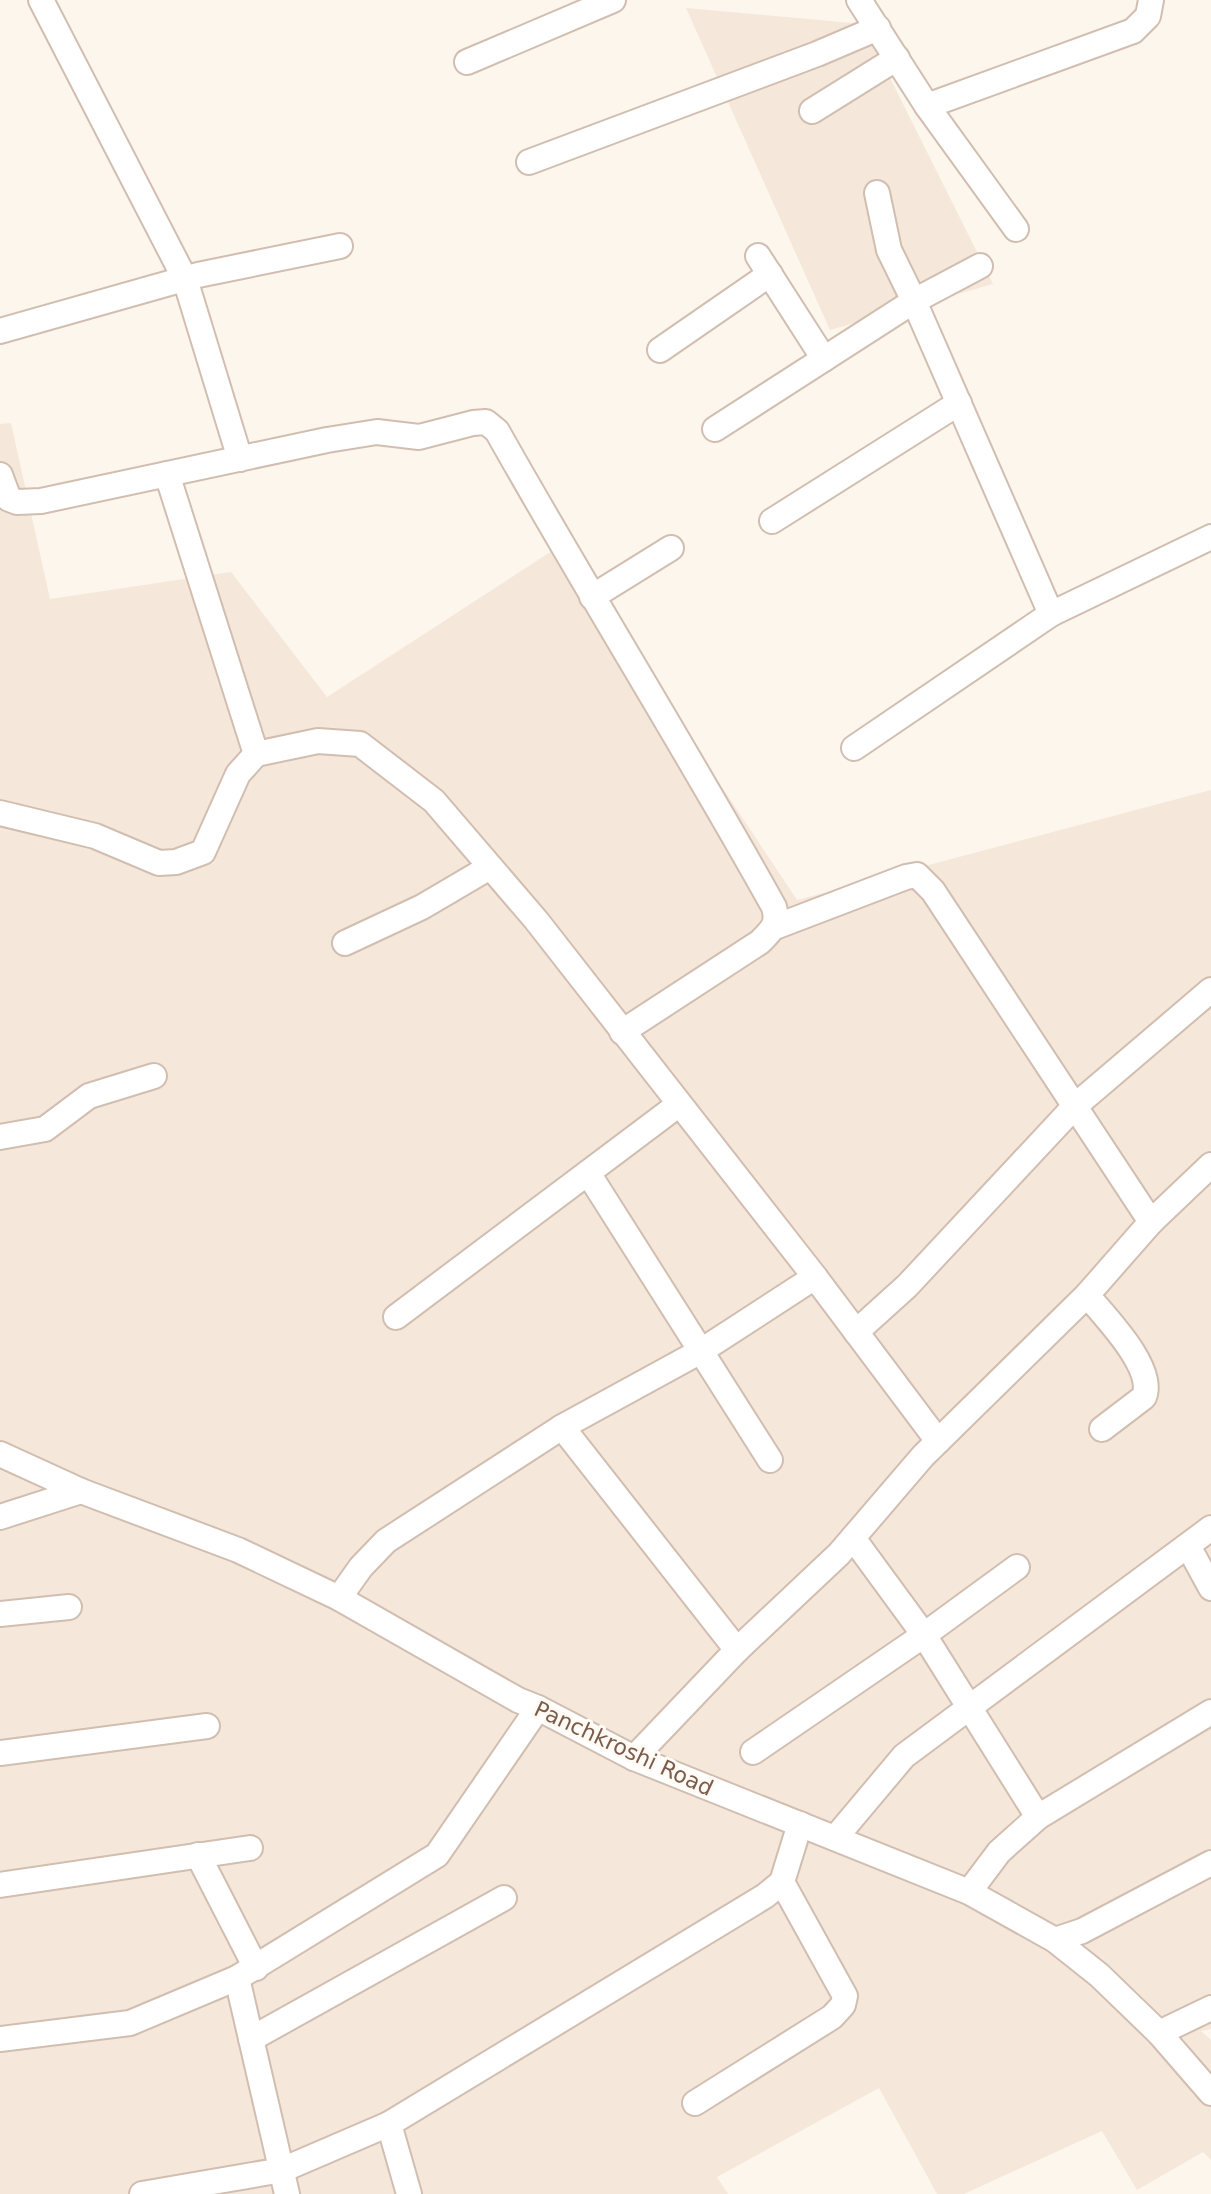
<svg xmlns="http://www.w3.org/2000/svg" width="1211" height="2194" viewBox="0 0 1211 2194" font-family="'DejaVu Sans',sans-serif">
<style>
.residential{fill:#f5e8da}
.lines{fill:none;stroke-linecap:round;stroke-linejoin:round}
.minor-casing{stroke:#d1beb0;stroke-width:28}
.minor{stroke:#fff;stroke-width:24}
.labels{text-anchor:middle;stroke-width:6;stroke-linejoin:round;paint-order:stroke}
.street-label{font-size:22px;fill:#7a5c4d;stroke:#fffaf3}
</style>
<rect width="100%" height="100%" fill="#fdf6ec"/>
<g class="residential">
<polygon points="686,8 863,24 993,284 830,330"/>
<polygon points="11,423 50,599 231,572 327,697 561,545 797,900 1211,790 1211,2029 1201,2031 1211,2040 1211,2160 1203,2152 1137,2190 1102,2131 964,2194 937,2194 879,2088 717,2177 728,2194 0,2194 0,424"/>
</g>
<g class="lines">
<g class="minor-casing">
<g id="minor">
<polyline points="41,0 185,279 240,459"/>
<polyline points="859,0 927,106 1016,229"/>
<polyline points="467,62 613,0"/>
<polyline points="927,106 1133,31 1148,16 1151,0"/>
<polyline points="812,111 897,58"/>
<polyline points="529,162 817,54 878,28"/>
<polyline points="877,193 889,250 914,301 1051,614 1211,537"/>
<polyline points="758,256 824,359"/>
<polyline points="0,331 198,275 340,246"/>
<polyline points="660,350 770,274"/>
<polyline points="715,429 914,301 980,266"/>
<polyline points="167,474 256,754"/>
<path d="M 0,475 L 9,499 L 17,502 L 41,501 L 327,440 L 377,432 L 419,437 L 473,423 L 486,422 L 497,431 C 587,591 685,747 774,907 C 779,924 772,930 760,942 L 622,1032"/>
<polyline points="772,521 959,403"/>
<polyline points="592,597 671,548"/>
<polyline points="854,748 1051,614"/>
<polyline points="0,813 95,836 159,863 176,862 203,852 238,774 256,754 318,741 360,744 434,801 536,920 815,1277 701,1351 562,1427 386,1541 361,1567 339,1598"/>
<polyline points="775,927 906,877 917,875 933,891 1151,1222"/>
<polyline points="345,943 422,907 490,867"/>
<polyline points="0,1137 45,1129 89,1096 154,1076"/>
<polyline points="588,1173 770,1460"/>
<polyline points="815,1277 938,1441"/>
<path d="M 1087,1295 C 1105,1317 1156,1368 1144,1397 L 1102,1429"/>
<polyline points="396,1317 678,1105"/>
<polyline points="856,1332 907,1286 1075,1106 1211,990"/>
<polyline points="562,1427 737,1650"/>
<polyline points="0,1454 81,1491 238,1550 339,1598 518,1700 538,1708 634,1758 969,1892 1055,1940 1099,1975 1159,2033 1211,2093"/>
<polyline points="0,1517 81,1491"/>
<polyline points="853,1538 924,1635 1038,1817"/>
<polyline points="1188,1546 1211,1588"/>
<polyline points="0,1614 69,1607"/>
<polyline points="753,1752 924,1635 1017,1567"/>
<polyline points="0,1753 207,1726"/>
<polyline points="634,1758 737,1650 839,1554 923,1456 1087,1295 1151,1222 1211,1165"/>
<polyline points="836,1837 904,1756 1211,1528"/>
<polyline points="198,1855 256,1968"/>
<polyline points="0,1885 250,1848"/>
<polyline points="969,1892 999,1852 1038,1817 1211,1712"/>
<polyline points="1055,1940 1082,1931 1211,1863"/>
<polyline points="1159,2033 1211,2008"/>
<polyline points="0,2039 130,2023 237,1978"/>
<polyline points="251,2039 504,1898"/>
<polyline points="695,2103 832,2017 843,2005 845,1996 782,1882"/>
<polyline points="389,2124 409,2194"/>
<polyline points="142,2194 282,2170 389,2124 765,1896 782,1882 800,1824"/>
<polyline points="287,2194 237,1978 437,1855 538,1708"/>
</g>
</g>
<use href="#minor" class="minor"/>
</g>
<g class="labels">
<g class="street-label">
<text transform="translate(624 1748) rotate(25)" y="8">Panchkroshi Road</text>
</g>
</g>
</svg>
